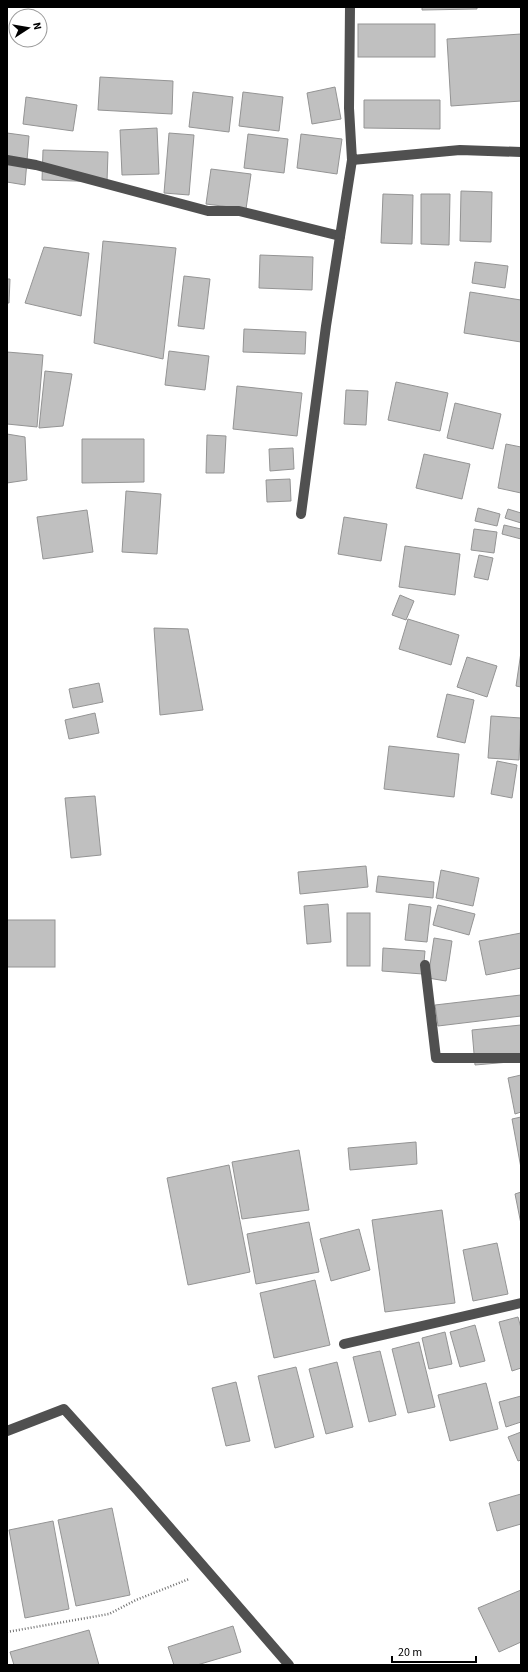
<svg xmlns="http://www.w3.org/2000/svg" width="528" height="1672" viewBox="0 0 528 1672" font-family="'Source Sans 3',sans-serif">
<style>
.building{fill:#c0c0c0;stroke:#949494}
.lines{fill:none;stroke-linecap:round;stroke-linejoin:round}
.path{stroke:#727272;stroke-width:2.5;stroke-dasharray:1 2;stroke-linecap:butt}
.minor{stroke:#505050;stroke-width:10}
</style>
<rect width="100%" height="100%" fill="#fff"/>
<g class="building">
<polygon points="422,7 477,7 477,9 422,10"/>
<rect x="358" y="24" width="77" height="33"/>
<polygon points="521,34 521,101 451,106 447,39"/>
<polygon points="100,77 173,81 172,114 98,110"/>
<polygon points="335,87 341,119 312,124 307,93"/>
<polygon points="193,92 233,97 229,132 189,127"/>
<polygon points="243,92 283,97 279,131 239,126"/>
<polygon points="26,97 77,105 73,131 23,124"/>
<polygon points="364,100 440,100 440,129 364,128"/>
<polygon points="157,128 159,174 122,175 120,130"/>
<polygon points="7,133 29,136 25,185 7,182"/>
<polygon points="169,133 194,135 189,195 164,193"/>
<polygon points="248,134 288,139 284,173 244,168"/>
<polygon points="301,134 342,139 337,174 297,168"/>
<polygon points="43,150 108,152 107,182 42,180"/>
<polygon points="211,169 251,174 246,209 206,204"/>
<polygon points="461,191 492,192 491,242 460,241"/>
<polygon points="383,194 413,195 412,244 381,243"/>
<polygon points="421,194 450,194 449,245 421,244"/>
<polygon points="103,241 176,248 163,359 94,343"/>
<polygon points="44,247 89,253 81,316 25,303"/>
<polygon points="260,255 313,257 312,290 259,288"/>
<polygon points="475,262 508,266 505,288 472,283"/>
<polygon points="184,276 210,279 204,329 178,326"/>
<polygon points="7,279 10,279 9,303 7,303"/>
<polygon points="470,292 521,300 521,342 464,333"/>
<polygon points="244,329 306,332 305,354 243,352"/>
<polygon points="169,351 209,356 205,390 165,385"/>
<polygon points="7,352 43,355 37,427 7,424"/>
<polygon points="45,371 72,374 63,426 39,428"/>
<polygon points="396,382 448,393 440,431 388,420"/>
<polygon points="237,386 302,393 297,436 233,429"/>
<polygon points="346,390 368,391 366,425 344,424"/>
<polygon points="455,403 501,414 493,449 447,438"/>
<polygon points="7,434 25,437 27,480 7,483"/>
<polygon points="207,435 226,436 224,473 206,473"/>
<polygon points="82,439 144,439 144,482 82,483"/>
<polygon points="506,444 521,447 521,493 498,488"/>
<polygon points="293,448 294,469 270,471 269,449"/>
<polygon points="424,454 470,464 462,499 416,488"/>
<polygon points="290,479 291,501 267,502 266,480"/>
<polygon points="126,491 161,494 157,554 122,552"/>
<polygon points="478,508 500,514 497,526 475,521"/>
<polygon points="508,509 521,513 521,523 505,518"/>
<polygon points="87,510 93,552 43,559 37,517"/>
<polygon points="344,517 387,524 381,561 338,554"/>
<polygon points="504,525 521,529 521,539 502,534"/>
<polygon points="474,529 497,532 494,553 471,550"/>
<polygon points="405,546 460,554 455,595 399,587"/>
<polygon points="479,555 493,558 488,580 474,577"/>
<polygon points="400,595 414,601 406,620 392,615"/>
<polygon points="408,619 459,635 451,665 399,649"/>
<polygon points="154,628 188,629 203,710 160,715"/>
<polygon points="521,652 521,687 516,686"/>
<polygon points="467,657 497,666 487,697 457,687"/>
<polygon points="99,683 103,702 73,708 69,689"/>
<polygon points="447,694 474,700 465,743 437,737"/>
<polygon points="95,713 99,733 69,739 65,720"/>
<polygon points="491,716 521,718 519,760 488,758"/>
<polygon points="389,746 459,754 454,797 384,789"/>
<polygon points="497,761 517,765 512,798 491,794"/>
<polygon points="95,796 101,855 71,858 65,798"/>
<polygon points="366,866 368,887 300,894 298,872"/>
<polygon points="441,870 479,878 473,906 436,898"/>
<polygon points="378,876 434,882 433,898 376,892"/>
<polygon points="328,904 331,942 307,944 304,906"/>
<polygon points="409,904 431,907 427,942 405,940"/>
<polygon points="438,905 475,914 469,935 433,925"/>
<rect x="347" y="913" width="23" height="53"/>
<rect x="7" y="920" width="48" height="47"/>
<polygon points="521,933 521,968 486,975 479,941"/>
<polygon points="434,938 452,941 446,981 428,978"/>
<polygon points="383,948 425,951 423,974 382,971"/>
<polygon points="521,995 521,1016 438,1026 435,1005"/>
<polygon points="521,1025 521,1061 475,1065 472,1030"/>
<polygon points="521,1075 521,1112 515,1114 508,1078"/>
<polygon points="521,1117 521,1168 512,1119"/>
<polygon points="416,1142 417,1164 350,1170 348,1148"/>
<polygon points="299,1150 309,1210 242,1219 232,1162"/>
<polygon points="229,1165 250,1272 188,1285 167,1178"/>
<polygon points="521,1192 521,1224 515,1194"/>
<polygon points="442,1210 455,1303 385,1312 372,1220"/>
<polygon points="309,1222 319,1272 256,1284 247,1234"/>
<polygon points="359,1229 370,1270 331,1281 320,1239"/>
<polygon points="497,1243 508,1294 473,1301 463,1250"/>
<polygon points="315,1280 330,1345 274,1358 260,1293"/>
<polygon points="518,1317 521,1328 521,1368 512,1371 499,1322"/>
<polygon points="475,1325 485,1361 460,1367 450,1332"/>
<polygon points="445,1332 452,1364 429,1369 422,1338"/>
<polygon points="419,1342 435,1407 408,1413 392,1349"/>
<polygon points="380,1351 396,1415 369,1422 353,1357"/>
<polygon points="337,1362 353,1427 326,1434 309,1369"/>
<polygon points="296,1367 314,1437 275,1448 258,1376"/>
<polygon points="236,1382 250,1441 226,1446 212,1388"/>
<polygon points="486,1383 498,1429 450,1441 438,1395"/>
<polygon points="521,1396 521,1422 506,1427 499,1402"/>
<polygon points="521,1432 521,1460 518,1461 508,1437"/>
<polygon points="521,1494 521,1524 497,1531 489,1503"/>
<polygon points="112,1508 130,1595 76,1606 58,1520"/>
<polygon points="53,1521 69,1609 25,1618 9,1530"/>
<polygon points="521,1590 521,1642 499,1652 478,1608"/>
<polygon points="233,1626 241,1652 197,1665 174,1665 168,1647"/>
<polygon points="89,1630 99,1665 14,1665 10,1652"/>
</g>
<g class="lines">
<polyline class="path" points="7,1632 109,1614 136,1600 189,1579"/>
<g class="minor">
<polyline points="350,7 349,108 352,160 460,150 521,152"/>
<polyline points="7,160 36,165 208,211 239,211 340,236"/>
<polyline points="301,514 326,326 352,160"/>
<polyline points="425,965 436,1058 521,1058"/>
<polyline points="344,1344 521,1303"/>
<polyline points="7,1431 64,1409 138,1491 289,1665"/>
</g>
</g>
<rect width="528" height="1672" fill="none" stroke="#000000" stroke-width="16"/>
<g transform="translate(28 28) rotate(78)"><circle r="19" fill="#ffffff" stroke="#999999"/>
<path d="M0-3L7 15L0 10L-7 15Z" fill="#000000"/>
<text y="-6" font-size="11" font-weight="bold" text-anchor="middle" fill="#000000">N</text>
</g>
<path d="M392 1656v6h84v-6" fill="none" stroke="#000000" stroke-width="2"/>
<text x="398" y="1656" font-size="12" fill="#000000" stroke="#ffffff" stroke-width="3" paint-order="stroke">20 m</text>
</svg>
